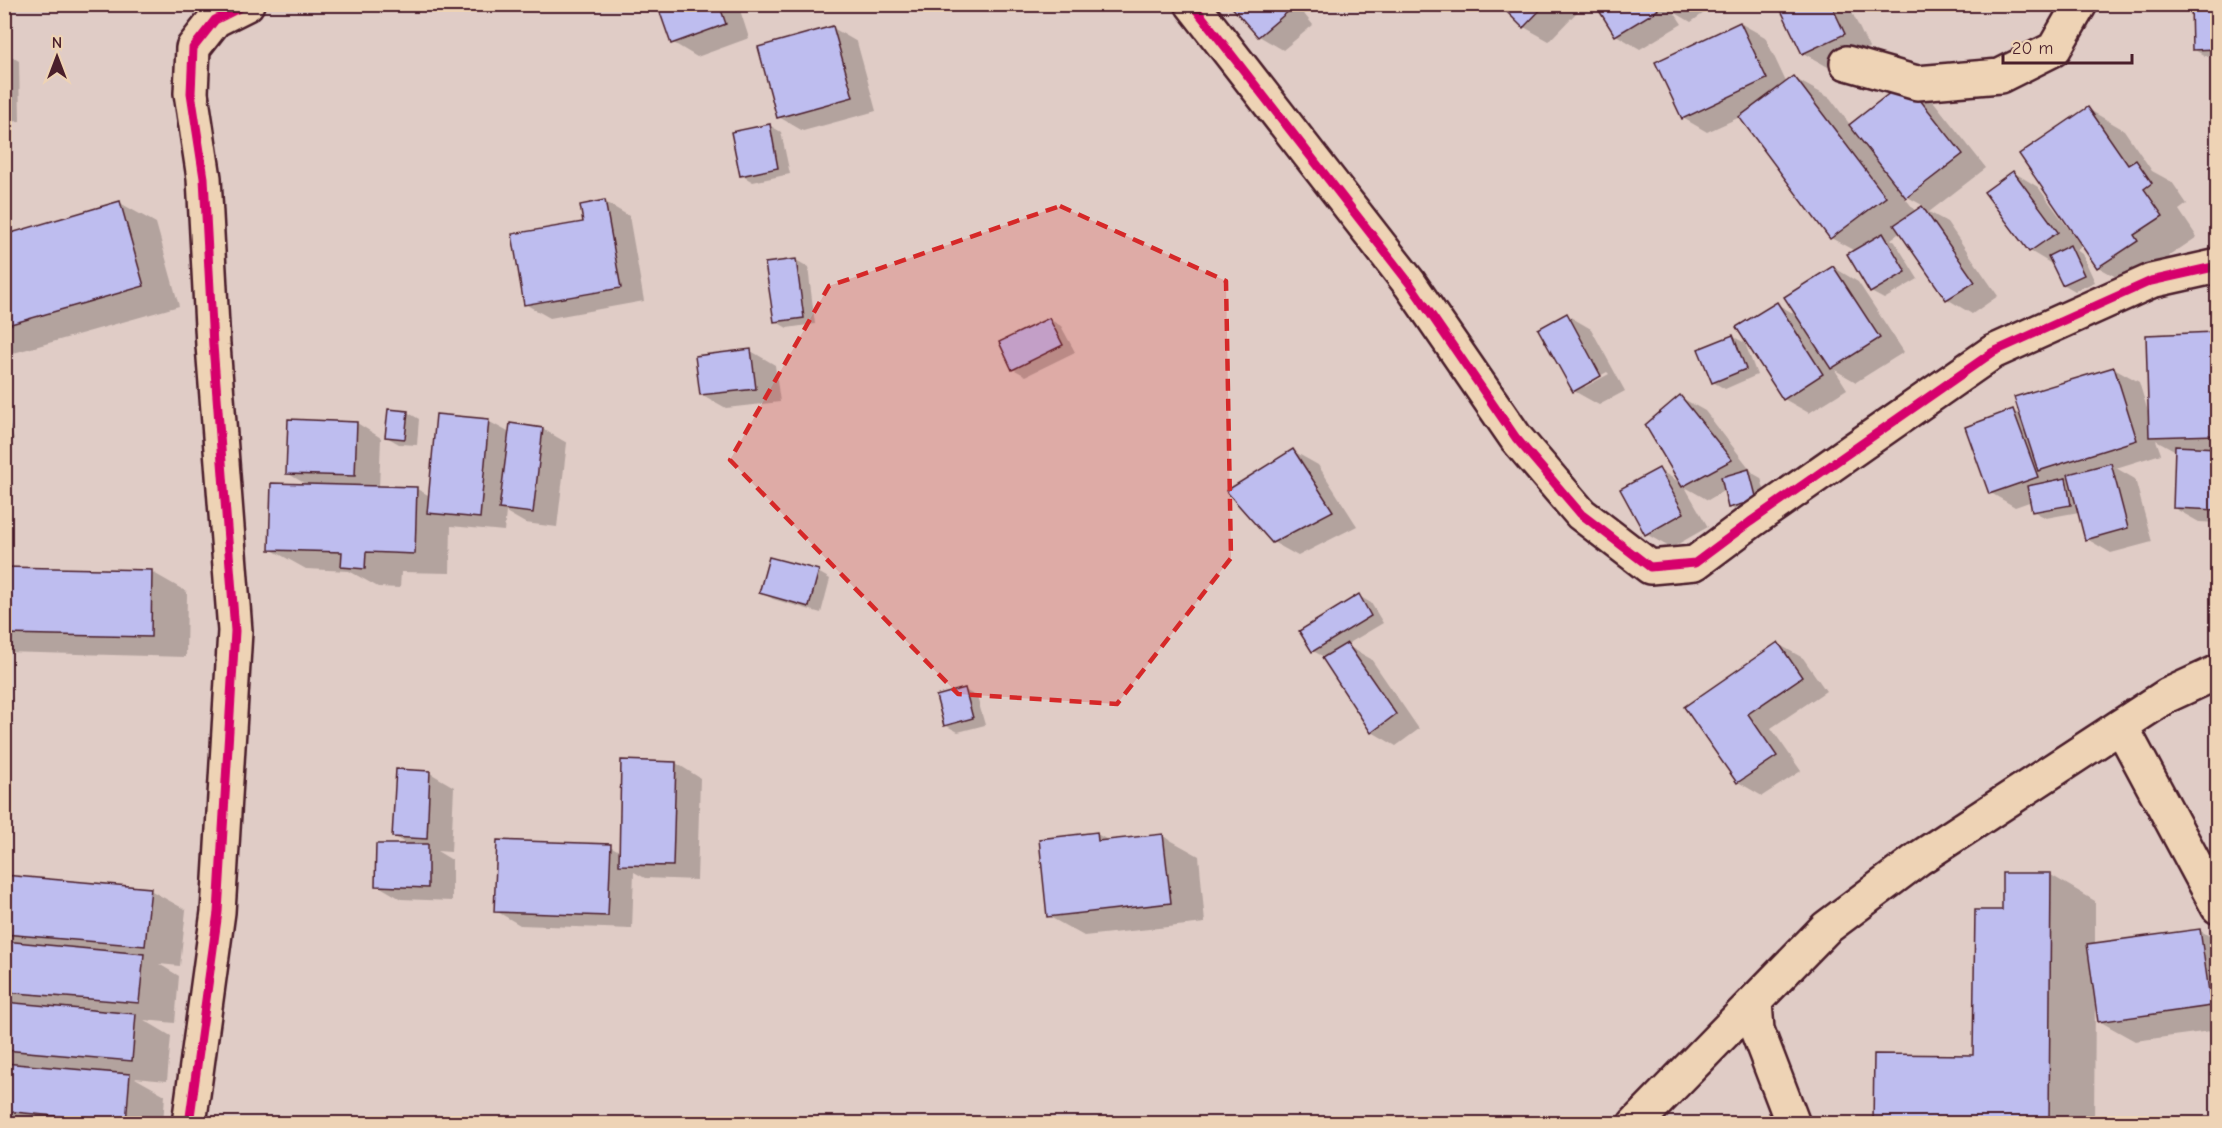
<svg xmlns="http://www.w3.org/2000/svg" width="2222" height="1128" viewBox="0 0 2222 1128" font-family="'Comic Neue',sans-serif">
<style>
.shadow{fill:#0003;fill-rule:evenodd}
.building{fill:#bebdef;stroke:#4a1f2b;stroke-width:1.5}
.lines{fill:none;stroke-linecap:round;stroke-linejoin:round}
.minor-casing{stroke:#4a1f2b;stroke-width:38}
.minor{stroke:#eed3b5;stroke-width:33}
.cycleway-casing{stroke:#eed3b5;stroke-width:13}
.cycleway{stroke:#d6006c;stroke-width:9}
.marked{fill:#d62828;fill-opacity:0.2;stroke:#d62828;stroke-width:4.5;stroke-dasharray:12 8;stroke-linejoin:round}
</style>
<rect width="100%" height="100%" fill="#e0ccc6"/>
<filter id="ink" filterUnits="userSpaceOnUse"><feTurbulence type="fractalNoise" baseFrequency=".0167" numOctaves="2"/><feDisplacementMap in="SourceGraphic" scale="12" xChannelSelector="R" yChannelSelector="G"/><feConvolveMatrix kernelMatrix="1 2 1 2 8 2 1 2 1" color-interpolation-filters="sRGB"/></filter>
<g filter="url(#ink)">
<g class="shadow">
<polygon points="659,4 738,4 749,38 697,57 672,42"/>
<polygon points="1231,4 1296,4 1313,25 1283,50 1259,36"/>
<polygon points="1389,4 1403,4 1398,10"/>
<polygon points="1501,4 1570,4 1577,12 1549,41 1524,27"/>
<polygon points="1597,4 1717,4 1691,22 1674,12 1682,24 1640,49 1616,35"/>
<polygon points="1780,4 1848,4 1869,48 1828,67 1803,53"/>
<polygon points="2013,4 2028,4 2019,8"/>
<polygon points="2218,4 2218,56 2205,56 2193,49"/>
<path d="M 1740,23 L 1765,37 L 1787,84 L 1794,78 L 1830,98 L 1851,126 L 1905,83 L 1930,97 L 1986,168 L 1929,212 L 1947,222 L 1998,296 L 1972,314 L 1947,299 L 1901,232 L 1891,239 L 1895,242 L 1918,279 L 1884,299 L 1871,292 L 1849,255 L 1855,251 L 1831,238 L 1740,117 L 1707,132 L 1683,118 ZM 1902,194 L 1924,206 L 1916,212 Z"/>
<polygon points="833,28 857,42 876,111 803,131 779,117"/>
<polygon points="4,52 19,61 20,121 4,122"/>
<polygon points="2088,109 2124,130 2152,171 2172,182 2187,204 2179,210 2197,237 2169,256 2172,262 2134,287 2098,267 2083,245 2076,250 2082,254 2095,282 2075,291 2063,284 2055,266 2030,251 2013,172 2038,187 2077,240 2079,238"/>
<polygon points="769,125 781,132 790,174 753,182 741,175"/>
<polygon points="605,202 629,216 644,301 550,318 525,304 585,223"/>
<polygon points="120,203 156,223 179,306 10,354 4,351 4,236"/>
<polygon points="796,260 808,267 815,324 787,328 775,321"/>
<polygon points="1833,267 1858,282 1904,352 1856,382 1835,370 1847,389 1809,413 1784,399 1777,304 1798,316"/>
<path d="M 1567,315 L 1591,329 L 1625,391 L 1599,405 L 1574,391 ZM 1607,372 L 1609,374 L 1585,387 L 1585,384 Z"/>
<polygon points="1049,319 1061,326 1075,352 1026,376 1013,369"/>
<polygon points="2213,333 2218,336 2218,523 2199,522 2174,508 2176,451 2156,440 2161,454 2116,468 2135,479 2152,542 2111,553 2087,539 2079,512 2046,518 2033,511 2032,501 2015,507 1991,493 2013,411 2022,416 2114,368 2139,382 2149,415"/>
<polygon points="1732,336 1745,343 1757,375 1725,389 1713,382"/>
<polygon points="751,351 775,365 780,402 726,408 701,394"/>
<polygon points="1680,397 1705,411 1754,474 1761,478 1769,507 1742,514 1730,507 1725,490 1708,500 1685,487 1708,527 1671,548 1646,534 1659,470 1681,483"/>
<polygon points="4,405 14,439 4,442"/>
<polygon points="407,412 419,419 417,445 399,444 387,437"/>
<polygon points="488,421 510,433 543,429 567,443 557,527 525,523 506,512 504,531 451,526 450,573 401,572 400,588 378,587 349,571 306,569 270,549 309,486 287,473 357,423 381,438 379,488 417,489 430,496"/>
<polygon points="1293,451 1318,465 1357,526 1298,556 1273,542"/>
<polygon points="4,568 152,572 187,592 186,657 4,652"/>
<polygon points="818,572 830,579 821,613 773,599 761,592"/>
<polygon points="1359,596 1371,603 1383,623 1346,645 1371,659 1419,729 1396,746 1372,732 1326,658 1313,651"/>
<polygon points="1778,644 1803,658 1826,691 1771,728 1801,771 1762,796 1738,782 1686,707"/>
<polygon points="965,690 977,697 985,725 958,732 945,725"/>
<polygon points="676,763 700,778 697,880 645,878 634,872 632,929 520,925 496,911 610,846 621,852"/>
<polygon points="397,771 430,773 454,787 451,852 437,851 452,860 452,901 401,899 377,885 409,846 394,836"/>
<polygon points="1097,834 1111,842 1163,836 1199,856 1205,923 1084,936 1048,916"/>
<polygon points="2051,875 2095,901 2095,945 2199,930 2218,941 2218,1030 2135,1041 2099,1021 2097,1000 2095,1000 2094,1124 1875,1124 1975,1057 2003,911"/>
<polygon points="4,877 150,890 186,910 180,966 159,964 179,976 175,1023 144,1020 171,1036 167,1081 135,1078 165,1095 163,1124 4,1124"/>
</g>
<g class="building">
<polygon points="657,4 719,4 726,24 671,44"/>
<polygon points="1229,4 1285,4 1290,10 1258,37"/>
<polygon points="1499,4 1546,4 1523,28"/>
<polygon points="1595,4 1655,4 1658,10 1615,36"/>
<polygon points="1778,4 1831,4 1845,34 1802,54"/>
<polygon points="2191,4 2218,4 2218,49 2192,50"/>
<polygon points="1740,22 1767,79 1682,119 1655,62"/>
<polygon points="833,26 853,97 777,118 758,47"/>
<polygon points="1794,76 1886,197 1830,239 1739,117"/>
<polygon points="1905,81 1963,154 1906,198 1849,125"/>
<polygon points="2088,107 2128,165 2136,160 2152,183 2144,189 2163,216 2134,235 2138,241 2097,268 2019,154"/>
<polygon points="770,124 778,168 740,176 731,132"/>
<polygon points="2013,171 2058,232 2029,252 1984,192"/>
<polygon points="605,200 621,288 524,305 512,234 583,222 580,205"/>
<polygon points="120,201 144,286 4,326 4,235"/>
<polygon points="1922,206 1975,282 1946,300 1894,225"/>
<polygon points="1883,233 1906,272 1870,293 1847,254"/>
<polygon points="2070,245 2084,275 2062,285 2048,256"/>
<polygon points="796,259 804,318 774,322 765,263"/>
<polygon points="1833,266 1880,338 1831,369 1784,297"/>
<polygon points="1777,302 1823,374 1783,400 1736,327"/>
<polygon points="1567,313 1601,376 1573,392 1538,329"/>
<polygon points="1049,318 1063,345 1012,370 999,342"/>
<polygon points="2214,332 2217,435 2149,437 2146,335"/>
<polygon points="1733,335 1746,369 1712,383 1698,349"/>
<polygon points="751,349 756,389 700,395 695,356"/>
<polygon points="2114,367 2137,440 2038,471 2014,397"/>
<polygon points="1680,395 1732,460 1682,487 1645,425"/>
<polygon points="388,409 408,411 405,439 385,437"/>
<polygon points="2013,409 2038,477 1989,494 1965,427"/>
<polygon points="436,414 489,419 480,518 427,513"/>
<polygon points="288,419 357,422 355,476 286,474"/>
<polygon points="510,423 543,428 533,513 499,509"/>
<polygon points="2175,446 2218,448 2218,510 2173,508"/>
<polygon points="1293,449 1333,511 1272,543 1226,491"/>
<polygon points="2111,463 2128,528 2085,540 2068,474"/>
<polygon points="1659,468 1684,513 1645,535 1620,489"/>
<polygon points="1749,469 1757,500 1728,508 1721,477"/>
<polygon points="2066,478 2071,505 2032,512 2027,486"/>
<polygon points="271,483 417,487 415,554 366,552 365,569 341,567 342,552 269,550"/>
<polygon points="769,557 819,570 809,607 759,593"/>
<polygon points="4,567 152,570 151,637 4,634"/>
<polygon points="1359,594 1371,616 1312,652 1299,631"/>
<polygon points="1778,642 1802,677 1748,714 1777,756 1737,783 1684,707"/>
<polygon points="1347,643 1396,714 1371,733 1322,658"/>
<polygon points="965,688 973,718 944,726 936,696"/>
<polygon points="621,760 676,762 673,866 619,865"/>
<polygon points="396,769 430,771 427,839 392,837"/>
<polygon points="1097,832 1098,841 1163,834 1171,903 1047,917 1039,839"/>
<polygon points="497,840 611,844 608,916 494,912"/>
<polygon points="376,844 428,844 428,888 375,886"/>
<polygon points="2002,873 2051,873 2049,1124 1873,1124 1874,1054 1973,1055 1975,910 2002,910"/>
<polygon points="4,875 151,888 145,946 4,934"/>
<polygon points="2200,929 2211,1006 2098,1022 2087,944"/>
<polygon points="4,941 144,954 139,1003 4,992"/>
<polygon points="4,1002 136,1014 132,1061 4,1050"/>
<polygon points="4,1063 130,1074 126,1123 4,1111"/>
</g>
<g class="lines">
<g class="minor-casing">
<g id="minor">
<polyline points="1192,4 1410,284 1516,438 1581,514 1650,567 1695,563 1750,522 1993,352 2151,281 2218,266"/>
<polyline points="1847,63 1917,83 2000,76 2054,49 2080,4"/>
<polyline points="2121,726 2218,907"/>
<polyline points="1755,1002 1757,1030 1793,1124"/>
<polyline points="189,1124 218,912 235,631 213,345 204,178 191,93 193,48 215,20 247,4"/>
<polyline points="1635,1124 1826,928 1918,859 2168,695 2218,672"/>
</g>
</g>
<use href="#minor" class="minor"/>
<g class="cycleway-casing">
<g id="cycleway">
<polyline points="1192,4 1410,284 1516,438 1581,514 1650,567 1695,563 1750,522 1993,352 2151,281 2218,266"/>
<polyline points="189,1124 218,912 235,631 213,345 204,178 191,93 193,48 215,20 247,4"/>
</g>
</g>
<use href="#cycleway" class="cycleway"/>
</g>
</g>
<path class="marked" d="M 1060,206 L 1226,281 L 1231,558 L 1117,704 L 958,694 L 730,460 L 829,286 Z"/>
<rect width="2222" height="1128" fill="none" stroke="#eed3b5" stroke-width="24"/>
<rect x="12" y="12" width="2198" height="1104" fill="none" stroke="#4a1f2b" stroke-width="2" filter="url(#ink)"/>
<g transform="translate(57 57)" stroke="#eed3b5" stroke-width="4.5" paint-order="stroke">
<path d="M0-4.5L10 22L0 15L-10 22Z" fill="#4a1f2b"/>
<text y="-9" font-size="16" font-weight="bold" text-anchor="middle" fill="#4a1f2b">N</text>
</g>
<path d="M2003 54v9h129v-9" fill="none" stroke="#4a1f2b" stroke-width="3"/>
<text x="2012" y="54" font-size="18" fill="#4a1f2b" stroke="#eed3b5" stroke-width="4.5" paint-order="stroke">20 m</text>
</svg>
